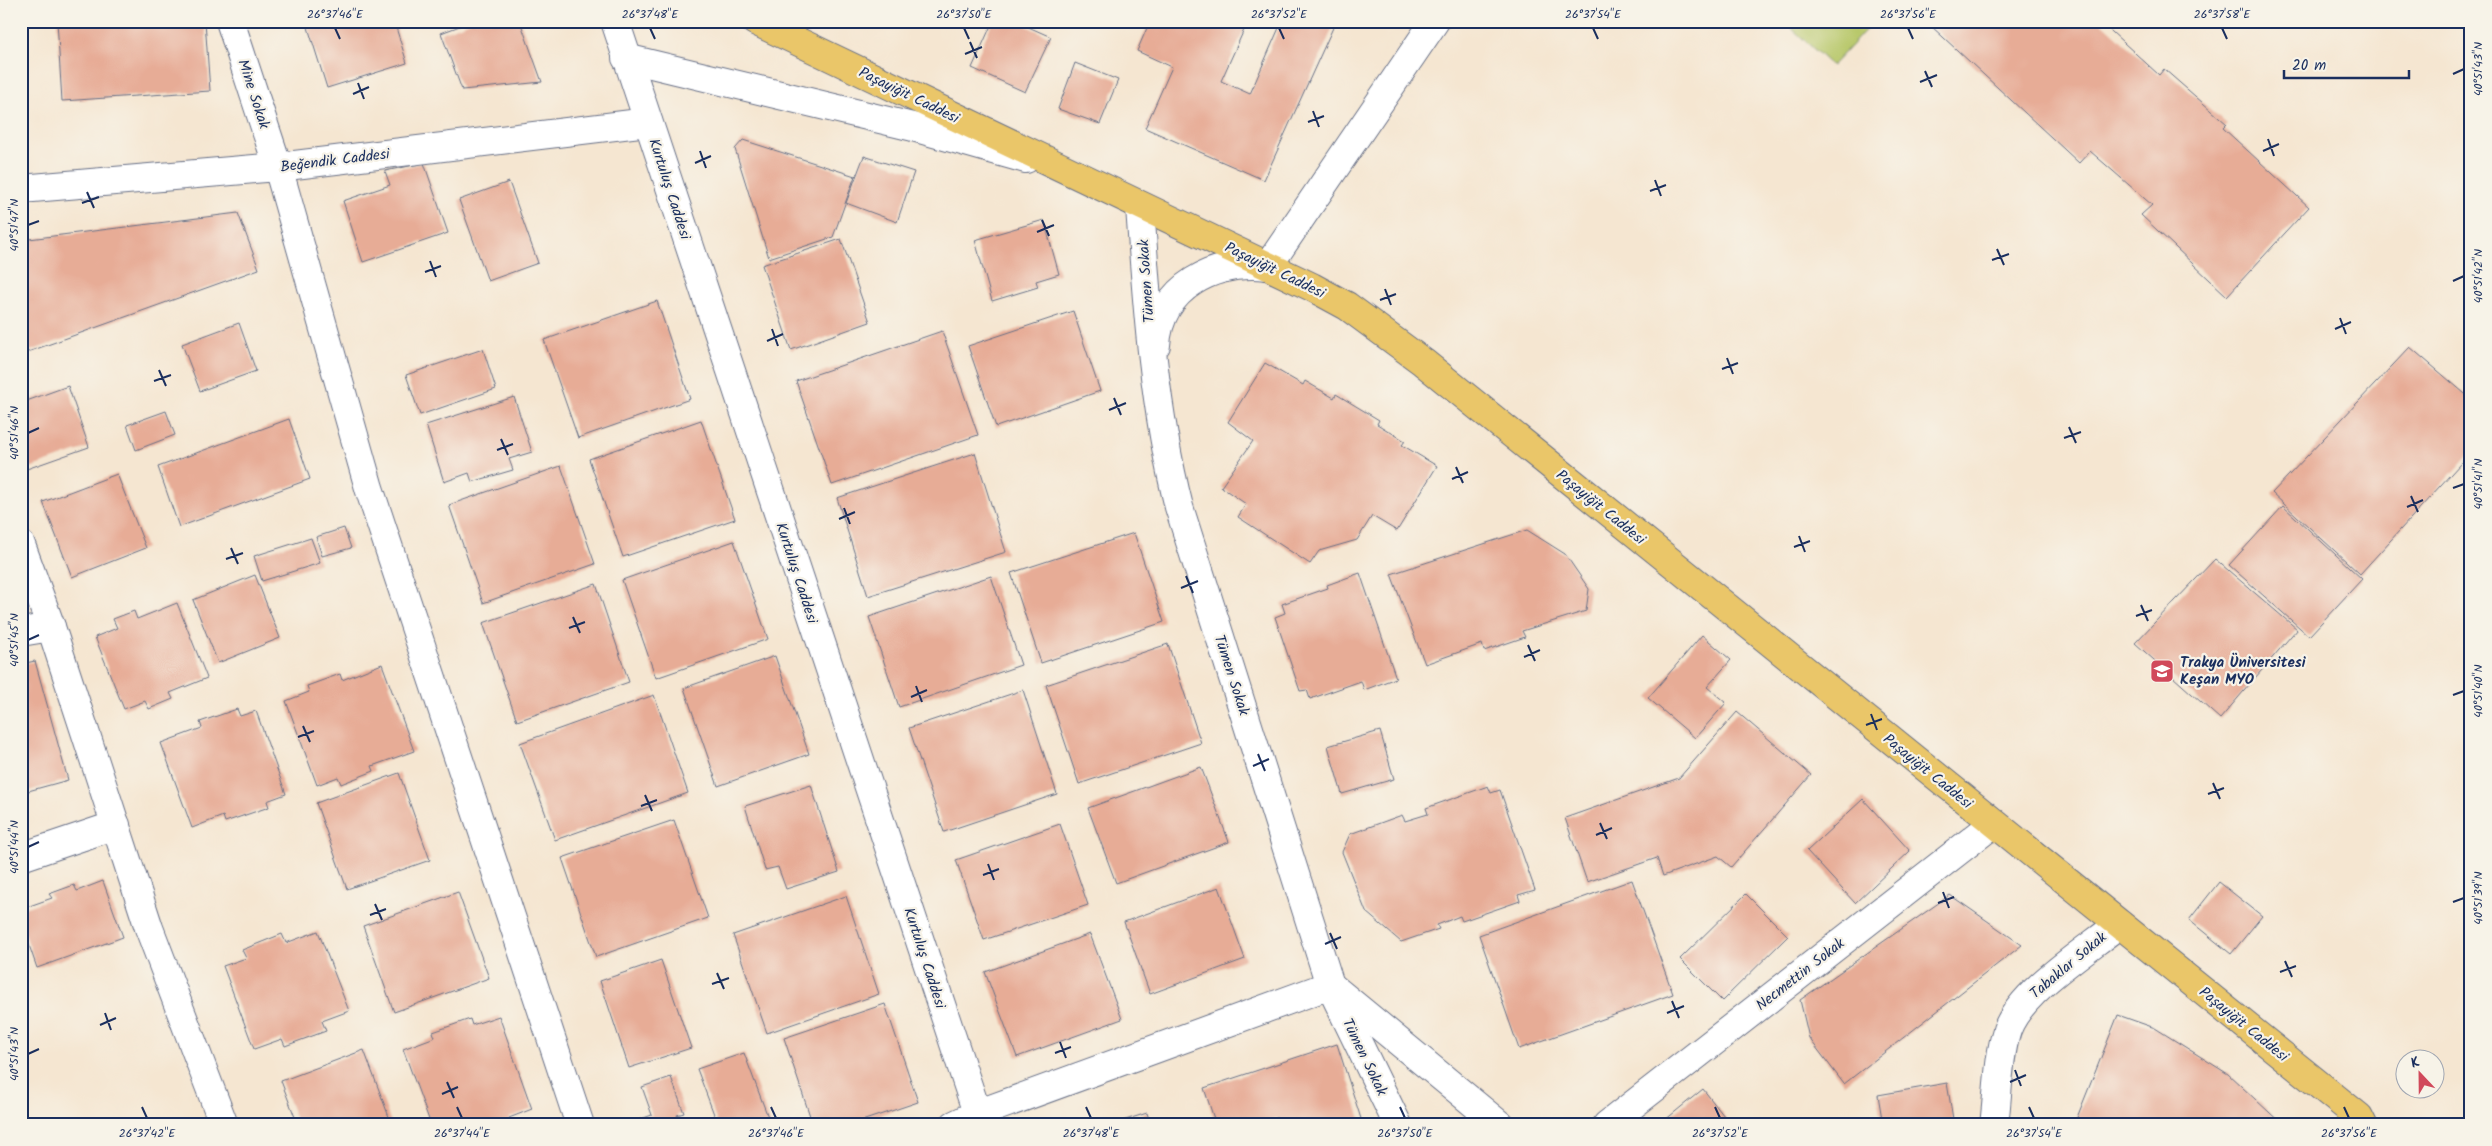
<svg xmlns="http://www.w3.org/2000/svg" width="2492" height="1146" viewBox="0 0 2492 1146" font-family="Kalam,sans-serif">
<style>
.green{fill:#b8c86b;stroke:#6a7c64}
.building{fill:#e7ac96}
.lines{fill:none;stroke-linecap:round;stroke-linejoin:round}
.minor-casing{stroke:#676f86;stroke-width:30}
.major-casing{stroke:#676f86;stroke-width:30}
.minor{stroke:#fff;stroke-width:28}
.major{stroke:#eac669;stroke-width:28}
.ticks{fill:none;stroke:#1b2f5e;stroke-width:2}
.labels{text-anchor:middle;stroke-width:4.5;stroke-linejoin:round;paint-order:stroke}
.street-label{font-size:15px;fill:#1b2f5e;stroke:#f7f3e8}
.poi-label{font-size:15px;font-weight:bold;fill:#1b2f5e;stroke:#f7f3e8;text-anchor:start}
.neatline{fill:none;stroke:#1b2f5e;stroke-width:2}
.ticks-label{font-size:12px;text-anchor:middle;fill:#1b2f5e}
</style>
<rect width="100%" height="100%" fill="#f7f3e8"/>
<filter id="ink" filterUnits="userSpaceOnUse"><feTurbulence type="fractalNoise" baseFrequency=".02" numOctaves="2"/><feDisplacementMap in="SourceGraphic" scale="10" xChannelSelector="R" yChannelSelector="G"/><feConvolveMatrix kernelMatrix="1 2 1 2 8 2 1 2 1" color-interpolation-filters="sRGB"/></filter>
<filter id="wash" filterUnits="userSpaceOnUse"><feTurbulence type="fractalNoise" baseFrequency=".0096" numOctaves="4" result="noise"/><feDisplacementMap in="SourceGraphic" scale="20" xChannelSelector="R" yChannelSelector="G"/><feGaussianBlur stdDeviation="1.12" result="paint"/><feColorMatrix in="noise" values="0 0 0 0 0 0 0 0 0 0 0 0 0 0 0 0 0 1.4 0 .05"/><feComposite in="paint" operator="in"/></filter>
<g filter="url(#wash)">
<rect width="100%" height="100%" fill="#f5e6d1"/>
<polygon class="green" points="1784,21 1874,21 1832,66"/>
<g id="blocks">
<g class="building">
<polygon points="57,21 205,21 210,91 62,101"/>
<polygon points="306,21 394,21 407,63 327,88"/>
<polygon points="473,21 520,21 542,82 462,90 441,33"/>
<polygon points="993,21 1015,21 1051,37 1025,92 972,68"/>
<polygon points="1150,21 1248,21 1221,81 1250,94 1282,21 1336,21 1264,180 1145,128 1172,67 1137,51"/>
<polygon points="1933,21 2100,21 2159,75 2164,69 2227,124 2223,128 2309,207 2227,296 2141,215 2152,205 2090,151 2079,163 1930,25"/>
<polygon points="1075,63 1118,80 1100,124 1058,109"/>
<polygon points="743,140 855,176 833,237 769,258 735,149"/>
<polygon points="864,156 914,172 897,222 846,203"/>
<polygon points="424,163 448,233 363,262 343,201 390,185 385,171"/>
<polygon points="509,182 538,263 488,281 459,200"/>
<polygon points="238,213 259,269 25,353 21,344 21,240"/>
<polygon points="1044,220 1059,274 1036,281 1038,287 992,301 975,240"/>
<polygon points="841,239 870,322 791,350 762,265"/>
<polygon points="657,301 690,399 578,438 544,340"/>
<polygon points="1073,311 1100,391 996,427 968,346"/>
<polygon points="239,323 256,371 200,391 182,344"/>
<polygon points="942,331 978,435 832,485 796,381"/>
<polygon points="2410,347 2471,399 2471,452 2360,574 2272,493"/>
<polygon points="483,349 496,389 420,415 406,375"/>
<polygon points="1265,363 1303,385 1305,381 1334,398 1336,394 1379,420 1377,424 1405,441 1402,445 1437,466 1397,531 1372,516 1357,540 1319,551 1310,564 1238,517 1246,504 1221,487 1253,441 1228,422"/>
<polygon points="68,386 89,447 21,471 21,403"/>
<polygon points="514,397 532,452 509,459 513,470 472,482 469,473 444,482 426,425"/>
<polygon points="166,411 175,435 136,450 127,425"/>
<polygon points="289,419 310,479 179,527 158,467"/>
<polygon points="701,420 735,519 623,557 589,459"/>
<polygon points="975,453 1006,552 868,596 837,498"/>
<polygon points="561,466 595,564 483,603 449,505"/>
<polygon points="117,474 146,548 72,577 43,502"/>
<polygon points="2283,506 2362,579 2309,636 2229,565"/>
<polygon points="344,528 351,548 322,556 316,537"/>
<polygon points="1527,530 1565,554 1589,589 1586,611 1522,631 1525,637 1484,651 1482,644 1425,664 1391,574"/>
<polygon points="1134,533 1164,622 1041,663 1011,573"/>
<polygon points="311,538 320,563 262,581 254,556"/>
<polygon points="734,541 768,639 656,678 622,580"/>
<polygon points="2215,559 2297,629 2220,719 2135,643"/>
<polygon points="1360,573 1396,678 1364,690 1361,681 1310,699 1307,690 1300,691 1275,617 1285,613 1282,604 1328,588 1327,585"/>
<polygon points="255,575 280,638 218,663 193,600"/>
<polygon points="991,576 1021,665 899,707 869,617"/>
<polygon points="596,584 629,682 517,721 483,623"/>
<polygon points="177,603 207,678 170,693 173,699 149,709 145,701 124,709 95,637 117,628 113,619 134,611 137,619"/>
<polygon points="1702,635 1731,660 1707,687 1726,703 1695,738 1648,698"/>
<polygon points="1168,644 1201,743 1079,784 1046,685"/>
<polygon points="775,656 809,754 718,786 684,688"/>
<polygon points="35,661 68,780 21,793 21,664"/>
<polygon points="382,664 414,751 372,766 374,771 341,784 338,777 317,785 286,701 309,692 307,686 340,674 342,680"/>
<polygon points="1023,690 1057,794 944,832 909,728"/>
<polygon points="654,695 688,793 555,840 520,743"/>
<polygon points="237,709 240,716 256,711 286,794 267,801 269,807 225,822 223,816 192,828 161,743 202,728 200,722"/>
<polygon points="1737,712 1811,775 1731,867 1718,856 1663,876 1657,858 1587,882 1565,818 1679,778"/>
<polygon points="1380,731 1394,779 1342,794 1328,746"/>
<polygon points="1201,767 1229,842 1116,883 1088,808"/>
<polygon points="399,773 430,860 347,889 316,803"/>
<polygon points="811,785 839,872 786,889 778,867 765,870 745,806"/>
<polygon points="1488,786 1491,793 1500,790 1535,890 1518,895 1520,901 1462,921 1460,916 1437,925 1439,929 1401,942 1366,912 1342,852 1350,834 1402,815 1405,821 1428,814 1426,808"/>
<polygon points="1863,799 1910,851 1855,903 1807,851"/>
<polygon points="674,820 708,918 596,957 562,858"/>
<polygon points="1060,824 1088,905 984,940 956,860"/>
<polygon points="1632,880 1673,994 1519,1049 1479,935"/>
<polygon points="103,881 123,937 37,968 21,922 21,909 52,898 49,894 74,885 77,891"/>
<polygon points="2219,882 2262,916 2231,954 2189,920"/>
<polygon points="1219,887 1245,959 1150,994 1124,922"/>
<polygon points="458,892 489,978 394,1012 363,926"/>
<polygon points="1746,894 1788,936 1722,1001 1680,959"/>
<polygon points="1950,895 2022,945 1844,1084 1809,1038 1800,1000"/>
<polygon points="846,896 879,994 767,1033 733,935"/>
<polygon points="318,931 349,1011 322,1021 326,1031 285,1046 282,1039 254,1049 223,966 246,958 242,950 282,934 286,943"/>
<polygon points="1090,934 1122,1019 1017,1057 985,972"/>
<polygon points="661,960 691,1048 629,1068 600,981"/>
<polygon points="885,1004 918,1102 850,1125 813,1125 784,1038"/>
<polygon points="2118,1015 2155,1028 2228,1074 2283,1125 2202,1125 2197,1121 2195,1125 2074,1125"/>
<polygon points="499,1016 532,1109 509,1118 511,1124 508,1125 431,1125 403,1049 435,1037 433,1032 470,1019 472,1025"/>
<polygon points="1337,1044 1363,1125 1279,1125 1277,1118 1256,1125 1216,1125 1204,1088"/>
<polygon points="364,1050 392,1125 298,1125 281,1081"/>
<polygon points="744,1053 771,1125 718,1125 697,1069"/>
<polygon points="671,1077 684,1113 677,1115 680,1125 640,1125 638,1120 652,1115 642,1087"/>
<polygon points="1947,1083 1954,1125 1883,1125 1878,1095"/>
<polygon points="1703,1089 1731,1125 1659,1125"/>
<polygon points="1147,1113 1151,1125 1113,1125 1113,1124"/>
</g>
</g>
</g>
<g filter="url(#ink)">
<use href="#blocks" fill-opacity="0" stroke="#676f86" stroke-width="1"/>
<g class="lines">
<g class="minor-casing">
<g id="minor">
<polyline points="230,21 278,167 369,488 580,1125"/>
<polyline points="615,21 981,1125"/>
<polyline points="626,58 913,127 1026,159"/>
<polyline points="21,189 278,167 648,122"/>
<path d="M 1140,207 C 1147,308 1154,408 1179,507 L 1330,985 L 1398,1125"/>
<path d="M 1156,345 C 1160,286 1215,260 1268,266 L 1435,21"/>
<polyline points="21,545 51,627 149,928 224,1125"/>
<polyline points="21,632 51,627"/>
<polyline points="21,857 116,825"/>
<polyline points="954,1125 977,1114 1330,985 1500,1125"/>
<polyline points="1607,1125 1993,824"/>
<path d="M 1994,1125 C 1998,1095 1998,1058 2007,1030 C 2021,991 2087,950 2119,924"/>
</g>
</g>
<g class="major-casing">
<polyline id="major" points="755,21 1312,287 1347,306 1423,362 2359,1117 2363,1125"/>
</g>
<use href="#minor" class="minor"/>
<use href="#major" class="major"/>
</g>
</g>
<path class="ticks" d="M 335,28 L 340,39M 650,28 L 655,39M 964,28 L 969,39M 1279,28 L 1284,39M 1593,28 L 1598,39M 1908,28 L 1913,39M 2222,28 L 2227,39M 970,42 L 977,58M 965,54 L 982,47M 1925,71 L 1932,87M 2453,74 L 2464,69M 1920,82 L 1937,75M 358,83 L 364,99M 353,94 L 369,87M 1313,111 L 1319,127M 1308,122 L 1324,116M 2268,139 L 2274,156M 700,151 L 706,168M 2263,151 L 2279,144M 695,163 L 711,156M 1655,180 L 1661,196M 1650,191 L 1666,185M 87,192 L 94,208M 82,203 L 99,197M 1042,220 L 1049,236M 28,225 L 39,221M 1037,232 L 1054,225M 1997,249 L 2004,265M 1992,260 L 2009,254M 430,261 L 436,277M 425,272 L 441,266M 2453,281 L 2464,276M 1385,289 L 1391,305M 1380,300 L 1396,294M 2340,318 L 2346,334M 772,329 L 778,346M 2335,329 L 2351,322M 767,341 L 783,334M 1727,358 L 1733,374M 1722,369 L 1738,363M 159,370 L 166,386M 154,381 L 171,375M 1114,398 L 1121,415M 1109,410 L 1126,403M 2069,427 L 2076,443M 28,433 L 39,428M 2064,438 L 2081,432M 501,439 L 508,455M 497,450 L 513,444M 1456,467 L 1463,483M 1452,479 L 1468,472M 2453,488 L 2464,484M 2411,496 L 2418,512M 2407,507 L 2423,500M 844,508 L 850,524M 839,519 L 855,512M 1799,536 L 1805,552M 1794,547 L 1810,541M 231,548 L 238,564M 226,559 L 243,553M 1186,576 L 1193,593M 1181,588 L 1198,581M 2141,605 L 2148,621M 2136,616 L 2152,610M 573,617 L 580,633M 569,628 L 585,622M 28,640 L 39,635M 1528,645 L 1535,661M 1524,657 L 1540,650M 916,686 L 922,702M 2453,695 L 2464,691M 911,697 L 927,690M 1871,714 L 1877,730M 1866,725 L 1882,719M 303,726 L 310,742M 298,737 L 314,731M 1258,754 L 1265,771M 1253,766 L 1269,759M 2213,783 L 2220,799M 2208,794 L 2224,788M 645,795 L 652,811M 641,806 L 657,800M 1600,823 L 1607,839M 1596,835 L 1612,828M 28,847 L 39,842M 988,864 L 994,880M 983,875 L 999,869M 1943,892 L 1949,908M 2453,902 L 2464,898M 1938,903 L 1954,897M 375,904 L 382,920M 370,915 L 386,909M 1330,933 L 1337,949M 1325,944 L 1341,937M 2285,961 L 2292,977M 2280,972 L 2296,966M 717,973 L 724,989M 712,984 L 729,978M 1672,1001 L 1679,1018M 105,1013 L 111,1030M 1667,1013 L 1684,1006M 100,1025 L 116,1018M 1060,1042 L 1066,1058M 1055,1053 L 1071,1047M 28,1054 L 39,1049M 2015,1070 L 2021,1086M 447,1082 L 454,1098M 2010,1082 L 2026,1075M 442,1094 L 458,1087M 142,1107 L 147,1118M 457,1107 L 462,1118M 771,1107 L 776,1118M 1086,1107 L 1091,1118M 1400,1107 L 1405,1118M 1715,1107 L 1720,1118M 2029,1107 L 2034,1118M 2344,1107 L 2349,1118"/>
<defs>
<g id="university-square" transform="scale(1.25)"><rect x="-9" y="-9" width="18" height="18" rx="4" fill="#d1495b" stroke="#f7f3e8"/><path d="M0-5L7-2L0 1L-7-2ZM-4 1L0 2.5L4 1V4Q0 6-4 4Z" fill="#fff"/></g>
</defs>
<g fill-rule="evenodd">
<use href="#university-square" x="2162" y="671"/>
</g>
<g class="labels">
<g class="street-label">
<text transform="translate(254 94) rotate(72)" y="5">Mine Sokak</text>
<text transform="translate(909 95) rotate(26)" y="5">Paşayiğit Caddesi</text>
<text transform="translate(335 160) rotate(-7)" y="5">Beğendik Caddesi</text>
<text transform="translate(670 189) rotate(72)" y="5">Kurtuluş Caddesi</text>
<text transform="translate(1275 270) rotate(26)" y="5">Paşayiğit Caddesi</text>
<text transform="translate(1146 281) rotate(-94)" y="5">Tümen Sokak</text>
<text transform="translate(1601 507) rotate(39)" y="5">Paşayiğit Caddesi</text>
<text transform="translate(797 573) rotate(72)" y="5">Kurtuluş Caddesi</text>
<text transform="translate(1232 675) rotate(72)" y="5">Tümen Sokak</text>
<text transform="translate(1928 771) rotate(39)" y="5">Paşayiğit Caddesi</text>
<text transform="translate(925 958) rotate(72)" y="5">Kurtuluş Caddesi</text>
<text transform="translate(2068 965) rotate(-40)" y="5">Tabaklar Sokak</text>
<text transform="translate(1800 974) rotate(-38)" y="5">Necmettin Sokak</text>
<text transform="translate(2244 1024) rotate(39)" y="5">Paşayiğit Caddesi</text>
<text transform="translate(1365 1057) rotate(64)" y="5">Tümen Sokak</text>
</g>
<g class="poi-label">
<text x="2180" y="667">Trakya Üniversitesi<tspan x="2180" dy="17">Keşan MYO</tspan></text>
</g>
</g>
<rect width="2492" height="1146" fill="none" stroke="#f7f3e8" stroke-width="55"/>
<g transform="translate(2420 1074) rotate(338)"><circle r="24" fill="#f7f3e8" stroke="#9fa5b1"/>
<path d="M0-4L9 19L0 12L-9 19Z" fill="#d1495b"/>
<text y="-8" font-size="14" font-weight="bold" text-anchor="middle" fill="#1b2f5e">K</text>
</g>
<path d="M2284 70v8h125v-8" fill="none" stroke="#1b2f5e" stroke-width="2.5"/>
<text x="2292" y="70" font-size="15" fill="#1b2f5e" stroke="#f7f3e8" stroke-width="4" paint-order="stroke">20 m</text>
<rect x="28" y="28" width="2436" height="1090" class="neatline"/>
<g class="ticks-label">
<text x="335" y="18">26°37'46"E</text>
<text x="650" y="18">26°37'48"E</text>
<text x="964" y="18">26°37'50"E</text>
<text x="1279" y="18">26°37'52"E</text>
<text x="1593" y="18">26°37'54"E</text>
<text x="1908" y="18">26°37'56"E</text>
<text x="2222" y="18">26°37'58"E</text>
<text transform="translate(2478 69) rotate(-90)" y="4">40°51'43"N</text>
<text transform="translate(14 225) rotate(-90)" y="4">40°51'47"N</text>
<text transform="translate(2478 276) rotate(-90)" y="4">40°51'42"N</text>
<text transform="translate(14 433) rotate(-90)" y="4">40°51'46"N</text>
<text transform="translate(2478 484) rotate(-90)" y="4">40°51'41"N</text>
<text transform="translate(14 640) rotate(-90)" y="4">40°51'45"N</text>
<text transform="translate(2478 691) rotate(-90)" y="4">40°51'40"N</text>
<text transform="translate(14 847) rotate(-90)" y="4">40°51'44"N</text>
<text transform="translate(2478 898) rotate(-90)" y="4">40°51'39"N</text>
<text transform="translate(14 1054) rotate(-90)" y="4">40°51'43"N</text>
<text x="147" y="1137">26°37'42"E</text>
<text x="462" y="1137">26°37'44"E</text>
<text x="776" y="1137">26°37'46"E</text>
<text x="1091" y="1137">26°37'48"E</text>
<text x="1405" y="1137">26°37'50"E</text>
<text x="1720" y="1137">26°37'52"E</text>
<text x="2034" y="1137">26°37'54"E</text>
<text x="2349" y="1137">26°37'56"E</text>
</g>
</svg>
